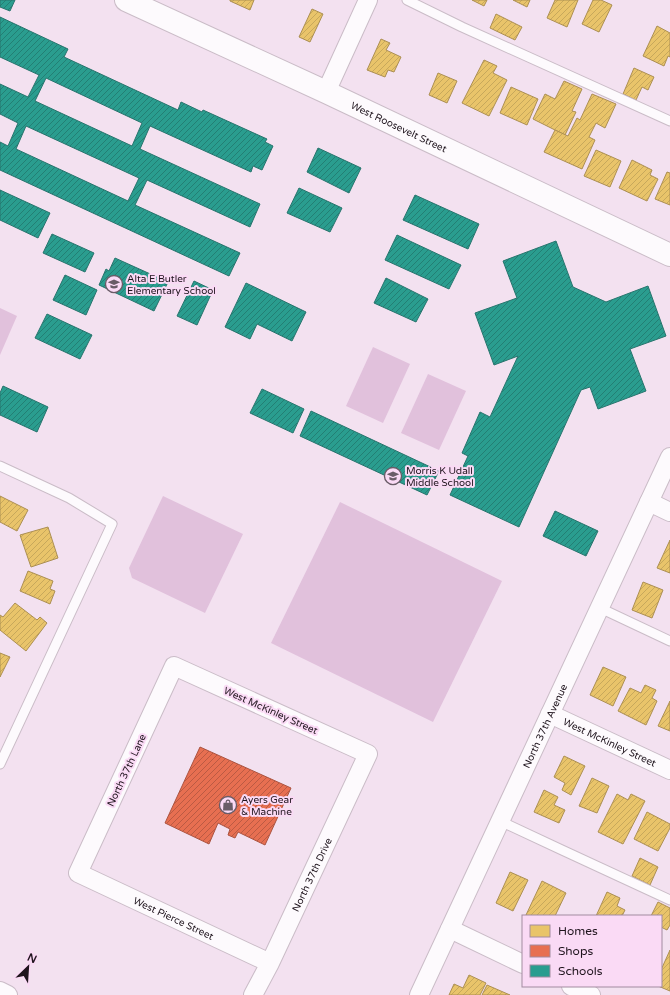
<svg xmlns="http://www.w3.org/2000/svg" width="670" height="995" viewBox="0 0 670 995" font-family="'Varela Round',sans-serif">
<style>
.green{fill:#e1c1dc}
.homes{fill:url(#homes-hatch);stroke:#ac8f53}
.shops{fill:url(#shops-hatch);stroke:#ab5441}
.schools{fill:url(#schools-hatch);stroke:#27746d;fill-rule:evenodd}
.lines{fill:none;stroke-linecap:round;stroke-linejoin:round}
.service-casing{stroke:#cabcc7;stroke-width:11}
.minor-casing{stroke:#cabcc7;stroke-width:20}
.tertiary-casing{stroke:#cabcc7;stroke-width:24}
.service{stroke:#fdfafd;stroke-width:9}
.minor{stroke:#fdfafd;stroke-width:18}
.tertiary{stroke:#fdfafd;stroke-width:22}
.labels{text-anchor:middle;stroke-width:4;stroke-linejoin:round;paint-order:stroke}
.street-label{font-size:10px;fill:#1f141d;stroke:#fadaf5}
.poi-label{font-size:10px;fill:#1f141d;stroke:#fadaf5;text-anchor:start}
</style>
<defs>
<pattern id="homes-hatch" width="6" height="6" patternUnits="userSpaceOnUse"><rect width="6" height="6" fill="#e9c46a"/><path d="M-1 1l2-2M0 6l6-6M5 7l2-2" fill="none" stroke="#c7a85b"/></pattern>
<pattern id="shops-hatch" width="6" height="6" patternUnits="userSpaceOnUse"><rect width="6" height="6" fill="#e76f51"/><path d="M-1 1l2-2M0 6l6-6M5 7l2-2" fill="none" stroke="#bb5a43"/></pattern>
<pattern id="schools-hatch" width="6" height="6" patternUnits="userSpaceOnUse"><rect width="6" height="6" fill="#2a9d8f"/><path d="M-1 1l2-2M0 6l6-6M5 7l2-2" fill="none" stroke="#237f74"/></pattern>
</defs>
<rect width="100%" height="100%" fill="#f3e1f0"/>
<g class="green">
<polygon points="0,308 17,316 0,355"/>
<polygon points="373,347 410,364 383,423 346,406"/>
<polygon points="428,374 466,391 439,450 401,433"/>
<polygon points="163,496 243,534 205,613 132,578 129,568"/>
<polygon points="340,502 502,581 433,722 271,643"/>
</g>
<g class="homes">
<polygon points="230,0 254,0 250,10 230,1"/>
<polygon points="472,0 487,0 484,6"/>
<polygon points="513,0 530,0 527,7"/>
<polygon points="555,0 578,0 567,27 547,18"/>
<polygon points="593,0 601,0 612,5 599,32 582,24"/>
<polygon points="312,9 323,14 310,42 299,37"/>
<polygon points="496,14 522,27 515,40 490,28"/>
<polygon points="657,26 670,33 670,57 668,56 664,66 643,56"/>
<polygon points="381,39 390,43 386,50 401,57 394,72 388,70 385,77 367,70"/>
<polygon points="484,60 497,66 493,73 507,80 489,116 462,103"/>
<polygon points="634,68 654,77 648,90 642,87 636,100 623,94"/>
<polygon points="438,73 457,81 447,103 429,95"/>
<polygon points="564,81 582,89 572,111 576,112 565,135 533,119 545,94 555,99"/>
<polygon points="511,87 538,99 527,125 500,113"/>
<polygon points="592,94 616,104 605,128 596,123 589,137 595,140 582,169 544,152 555,130 568,136 577,118 580,120"/>
<polygon points="596,150 621,161 610,187 584,176"/>
<polygon points="632,160 652,170 650,175 658,179 647,201 619,188"/>
<polygon points="667,172 670,173 670,205 655,199"/>
<polygon points="0,496 28,510 17,531 0,522"/>
<polygon points="48,527 58,558 31,567 20,535"/>
<polygon points="670,540 670,573 657,568"/>
<polygon points="28,571 53,581 50,589 55,591 50,604 20,591"/>
<polygon points="643,582 663,590 652,618 632,610"/>
<polygon points="15,603 37,620 40,617 47,623 26,651 0,630 0,615 3,617"/>
<polygon points="0,653 10,657 0,677"/>
<polygon points="603,667 626,677 613,706 590,695"/>
<polygon points="645,685 656,690 652,698 657,701 646,725 618,711 630,688 641,693"/>
<polygon points="670,701 670,731 658,726"/>
<polygon points="564,756 585,766 571,795 562,790 565,783 554,777"/>
<polygon points="592,778 609,786 597,813 579,806"/>
<polygon points="544,790 558,797 554,805 565,810 559,823 534,812"/>
<polygon points="617,794 628,800 631,794 645,801 623,844 598,832"/>
<polygon points="647,812 670,824 670,828 658,851 634,839"/>
<polygon points="640,858 658,867 650,885 632,876"/>
<polygon points="510,872 528,880 513,911 496,903"/>
<polygon points="542,881 566,893 555,916 528,916 526,915"/>
<polygon points="607,892 620,898 617,906 625,910 622,916 596,916"/>
<polygon points="658,902 670,908 670,925 667,930 661,927 661,916 651,916"/>
<polygon points="670,950 670,991 658,986 661,986 661,970"/>
<polygon points="469,975 486,983 480,995 449,995 454,984 463,988"/>
<polygon points="487,985 510,995 482,995"/>
</g>
<polygon class="shops" points="200,747 291,788 265,845 238,832 235,838 228,835 230,829 218,823 209,844 165,823"/>
<g class="schools">
<polygon points="0,0 15,0 10,11 0,7"/>
<path d="M 0,17 L 68,49 L 64,57 L 178,110 L 181,102 L 202,112 L 203,110 L 267,139 L 265,142 L 273,146 L 262,170 L 253,166 L 251,172 L 150,126 L 140,149 L 260,204 L 250,227 L 147,180 L 135,205 L 240,253 L 229,276 L 0,170 L 0,142 L 8,146 L 18,123 L 0,114 L 0,84 L 28,97 L 39,75 L 0,57 ZM 46,78 L 142,123 L 132,146 L 35,101 ZM 26,126 L 139,178 L 128,201 L 16,149 Z"/>
<polygon points="318,148 361,168 349,193 307,172"/>
<polygon points="299,188 342,208 330,232 287,213"/>
<polygon points="0,190 50,213 38,238 0,220"/>
<polygon points="415,195 479,224 468,249 403,220"/>
<polygon points="52,234 94,253 85,272 43,253"/>
<polygon points="397,235 461,265 449,289 385,260"/>
<polygon points="556,241 573,287 606,302 648,286 666,336 630,349 646,391 598,409 590,387 581,390 519,527 450,495 468,456 462,453 480,412 490,417 518,356 494,365 475,313 517,298 503,261"/>
<polygon points="115,258 168,282 154,311 99,285 106,269 109,271"/>
<polygon points="65,275 97,290 86,315 53,300"/>
<polygon points="386,278 428,299 416,322 374,303"/>
<polygon points="194,281 213,290 197,325 177,316"/>
<polygon points="246,283 306,312 292,341 257,324 250,339 225,327"/>
<polygon points="47,314 92,335 80,359 35,338"/>
<polygon points="3,386 48,407 37,432 0,415 0,393"/>
<polygon points="262,389 304,409 293,433 250,413"/>
<polygon points="311,411 439,471 427,495 300,436"/>
<polygon points="555,511 598,531 586,556 543,536"/>
</g>
<g class="lines">
<g class="service-casing">
<g id="service">
<polyline points="407,0 462,27 670,121"/>
<polyline points="0,466 69,498 112,524 0,764"/>
<polyline points="600,608 670,641"/>
<polyline points="500,821 562,850 670,900"/>
</g>
</g>
<g class="minor-casing">
<g id="minor">
<polyline points="326,92 368,0"/>
<polyline points="649,502 670,512"/>
<path id="s1" d="M 550,714 L 670,770"/>
<polyline points="450,929 523,964"/>
<polyline points="571,986 591,995"/>
<polyline points="0,991 8,995"/>
<path id="s2" d="M 253,995 L 270,963 L 368,754 L 174,666 L 78,873 L 270,963"/>
<path id="s3" d="M 419,995 L 670,457"/>
</g>
</g>
<g class="tertiary-casing">
<g id="tertiary">
<path id="s4" d="M 126,0 L 326,92 L 670,255"/>
</g>
</g>
<use href="#service" class="service"/>
<use href="#minor" class="minor"/>
<use href="#tertiary" class="tertiary"/>
</g>
<defs>
<g id="school-ring" transform="scale(0.9)"><circle r="9.5" fill="#fadaf5" stroke="#695c67" stroke-width="1.5"/><path d="M0-5L7-2L0 1L-7-2ZM-4 1L0 2.5L4 1V4Q0 6-4 4Z" fill="#695c67"/></g>
<g id="shop-ring" transform="scale(0.9)"><circle r="9.5" fill="#fadaf5" stroke="#695c67" stroke-width="1.5"/><path d="M-5-2.5h2.3a2.7 3.5 0 0 1 5.4 0H5L5.5 6h-11ZM-1.5-2.5h3a1.5 2.3 0 0 0-3 0Z" fill="#695c67"/></g>
</defs>
<g fill-rule="evenodd">
<use href="#school-ring" x="114" y="284"/>
<use href="#school-ring" x="393" y="476"/>
<use href="#shop-ring" x="228" y="805"/>
</g>
<g class="labels">
<g class="street-label">
<text dy="4" stroke="none"><textPath href="#s4" startOffset="301">West Roosevelt Street</textPath></text>
<text transform="translate(271 710) rotate(24)" y="4">West McKinley Street</text>
<text dy="4" stroke="none"><textPath href="#s3" startOffset="297">North 37th Avenue</textPath></text>
<text dy="4" stroke="none"><textPath href="#s1" startOffset="66">West McKinley Street</textPath></text>
<text transform="translate(126 770) rotate(-65)" y="4">North 37th Lane</text>
<text dy="4" stroke="none"><textPath href="#s2" startOffset="134">North 37th Drive</textPath></text>
<text dy="4" stroke="none"><textPath href="#s2" startOffset="814">West Pierce Street</textPath></text>
</g>
<g class="poi-label">
<text x="127" y="282">Alta E Butler<tspan x="127" dy="12">Elementary School</tspan></text>
<text x="406" y="474">Morris K Udall<tspan x="406" dy="12">Middle School</tspan></text>
<text x="241" y="803">Ayers Gear<tspan x="241" dy="12">&amp; Machine</tspan></text>
</g>
</g>
<rect x="522" y="915" width="140" height="72" fill="#fadaf5" stroke="#a28b9f"/>
<rect x="530" y="925" width="20" height="12" fill="#e9c46a" stroke="#a28b9f"/>
<text x="558" y="935" font-size="12" fill="#1f141d">Homes</text>
<rect x="530" y="945" width="20" height="12" fill="#e76f51" stroke="#a28b9f"/>
<text x="558" y="955" font-size="12" fill="#1f141d">Shops</text>
<rect x="530" y="965" width="20" height="12" fill="#2a9d8f" stroke="#a28b9f"/>
<text x="558" y="975" font-size="12" fill="#1f141d">Schools</text>
<g transform="translate(28 967) rotate(25)" stroke="#fadaf5" stroke-width="3" paint-order="stroke">
<path d="M0-3L7 15L0 10L-7 15Z" fill="#1f141d"/>
<text y="-6" font-size="11" font-weight="bold" text-anchor="middle" fill="#1f141d">N</text>
</g>
</svg>
